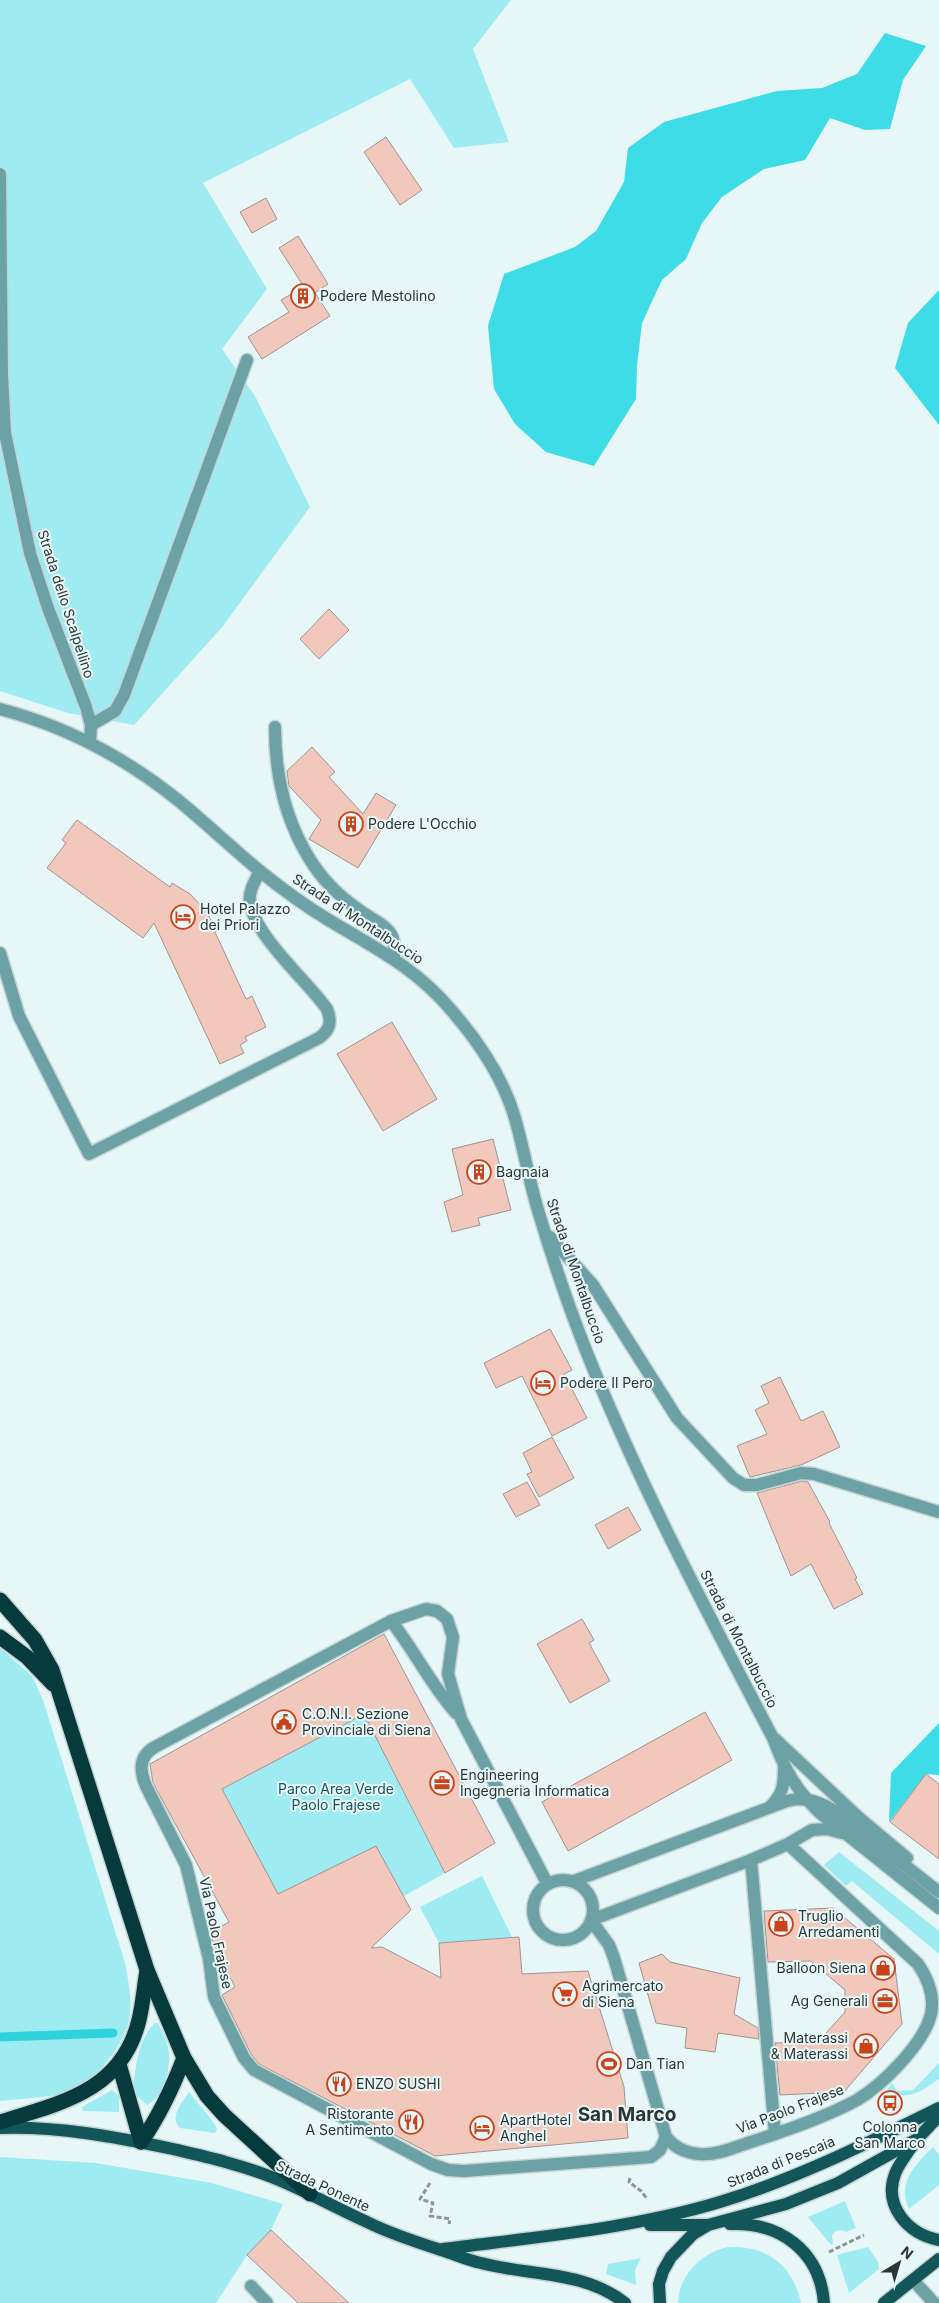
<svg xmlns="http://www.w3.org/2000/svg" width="939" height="2303" viewBox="0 0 939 2303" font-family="Inter,sans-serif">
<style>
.green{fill:#9eebf1}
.forest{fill:#3edce6}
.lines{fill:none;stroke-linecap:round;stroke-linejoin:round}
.stream{stroke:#2ed2dc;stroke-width:9}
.building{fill:#f2c8bc;stroke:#a09390}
.minor-casing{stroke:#c6d4d5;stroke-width:15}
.major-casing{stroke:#c6d4d5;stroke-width:15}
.highway-casing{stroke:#c6d4d5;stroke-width:18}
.path{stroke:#8b9696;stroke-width:3;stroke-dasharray:5 2.5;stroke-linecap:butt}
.minor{stroke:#6ca1a5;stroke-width:12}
.major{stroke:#12565a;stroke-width:12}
.highway{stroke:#073a3d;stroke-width:15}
.labels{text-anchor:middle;stroke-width:4;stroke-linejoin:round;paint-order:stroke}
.poi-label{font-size:14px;fill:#2e3434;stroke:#e7f7f8;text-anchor:start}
.street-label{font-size:14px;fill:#2e3434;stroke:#e7f7f8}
.park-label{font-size:14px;fill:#17575b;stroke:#e7f7f8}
.district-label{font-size:19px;font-weight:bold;fill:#2e3434;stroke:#e7f7f8}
</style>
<rect width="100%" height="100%" fill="#e7f7f8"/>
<g class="green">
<polygon points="0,0 511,0 473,49 509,142 454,148 410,79 203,183 267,289 222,349 255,396 310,507 223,626 134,725 68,713 0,691"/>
<path d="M 0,1648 L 32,1676 L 43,1700 L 125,1963 C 134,2009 135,2028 104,2065 C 96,2075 87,2086 75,2090 C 52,2098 25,2098 0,2101 Z"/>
<polygon points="364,1714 445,1873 404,1896 376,1846 278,1894 222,1789"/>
<polygon points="839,1852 939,1931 939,1954 852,1881 846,1886 824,1865"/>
<polygon points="482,1876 512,1937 439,1943 420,1907"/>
<path d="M 155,2023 L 158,2023 C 162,2032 168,2042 169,2052 C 171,2068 163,2098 147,2105 L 135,2094 L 133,2087 C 136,2065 138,2039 155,2023 Z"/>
<path d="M 939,2063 L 939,2079 C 921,2091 909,2102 887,2090 L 892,2083 L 897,2091 L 913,2090 Z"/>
<polygon points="112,2090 119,2096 119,2112 83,2111 82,2107"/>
<path d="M 189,2092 C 195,2100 215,2122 217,2129 L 215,2133 L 180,2128 C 169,2116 182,2103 189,2092 Z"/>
<path d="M 933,2147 L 939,2155 L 939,2185 L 909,2209 C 897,2182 915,2165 933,2147 Z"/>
<polygon points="0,2157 96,2163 212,2183 283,2204 271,2230 247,2255 216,2303 0,2303"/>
<path d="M 845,2201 L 856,2228 L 846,2232 C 840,2229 834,2230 832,2236 L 833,2244 L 831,2245 L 808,2217 Z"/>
<path d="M 728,2247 C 768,2246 792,2264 801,2303 L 678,2303 C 679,2275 701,2253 728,2247 Z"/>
<polygon points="868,2247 878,2262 879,2269 849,2293 837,2255"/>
<polygon points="641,2258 635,2270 636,2285 606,2274 608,2264"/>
</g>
<g class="forest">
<polygon points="885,33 926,46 903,80 890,129 865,130 830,118 805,160 764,169 722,197 702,223 686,259 662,280 642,323 637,366 636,399 594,466 546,452 515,424 494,389 488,326 504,274 575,247 596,231 624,182 628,148 664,122 777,91 822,88 857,74"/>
<polygon points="939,290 939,425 895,368 908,323"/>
<polygon points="939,1723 939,1775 926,1774 889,1822 891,1773"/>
</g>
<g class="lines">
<polyline class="stream" points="0,2037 113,2033"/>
</g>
<g class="building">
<polygon points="386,137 422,190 400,205 364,152"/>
<polygon points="266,198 277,219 252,233 240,212"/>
<polygon points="298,236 328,284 315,293 330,316 262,359 248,337 289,312 281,300 304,287 279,248"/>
<polygon points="329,609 349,630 319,659 300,639"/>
<polygon points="312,747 335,772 329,777 363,814 376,793 396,805 358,868 309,839 321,820 289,786 287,771"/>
<polygon points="77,820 170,887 172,883 190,894 206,911 217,931 215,932 246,999 252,996 266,1027 245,1037 247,1041 240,1045 244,1053 220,1064 154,923 143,938 47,868 66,843 62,840"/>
<polygon points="392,1022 437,1099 383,1131 337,1054"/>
<polygon points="493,1139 511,1210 478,1218 480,1225 452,1232 444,1202 463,1195 452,1149"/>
<polygon points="550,1329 572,1370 564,1374 587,1418 552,1436 522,1376 496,1388 484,1363"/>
<polygon points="780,1377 801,1421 823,1411 840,1447 801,1465 750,1477 737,1446 767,1434 755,1410 769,1403 761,1386"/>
<polygon points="552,1437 574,1478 539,1497 527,1474 532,1472 523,1453"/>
<polygon points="802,1481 808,1482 830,1522 829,1523 857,1578 855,1579 863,1594 834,1609 811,1564 791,1576 757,1493"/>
<polygon points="527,1482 540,1505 516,1517 503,1494"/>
<polygon points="628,1507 641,1530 608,1549 595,1525"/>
<polygon points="582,1619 594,1640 589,1643 610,1681 570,1703 537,1644"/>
<polygon points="384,1634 495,1843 445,1873 364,1714 222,1789 278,1894 376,1846 411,1910 371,1948 382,1947 441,1978 439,1943 519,1937 522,1974 588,1971 624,2087 628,2138 435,2156 259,2064 251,2054 222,1995 235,1987 213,1942 211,1932 229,1922 153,1783 150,1764"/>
<polygon points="705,1712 732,1760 568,1851 542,1802"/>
<polygon points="926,1774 939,1784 939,1859 890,1822"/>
<polygon points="833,1908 894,1959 902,2024 844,2092 780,2095 775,2043 818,2042 845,2012 845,1990 811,1961 768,1962 764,1911"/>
<polygon points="662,1954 670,1962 740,1978 734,2014 758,2028 759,2039 718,2033 715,2052 685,2048 687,2028 656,2023 639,1963"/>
<polygon points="271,2230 349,2303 298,2303 247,2255"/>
</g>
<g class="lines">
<g class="minor-casing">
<g id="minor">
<polyline points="0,174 2,375 5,433 30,553 48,608 86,707 91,725 90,743"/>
<path d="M 0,709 C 65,726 127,759 179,801 C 207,824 233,849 261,872 C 282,889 304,905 327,919 C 375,948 415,967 452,1011 C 478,1041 502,1076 514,1115 C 523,1145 528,1176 537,1207 C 551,1254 567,1302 585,1348 C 638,1482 706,1610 773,1738 C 785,1770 795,1789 820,1813 L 939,1908"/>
<polyline points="91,725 115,711 124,695 247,360"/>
<path d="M 275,727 C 275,772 285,819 309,858 C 321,878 340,897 359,910 C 369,918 386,924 392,936 C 395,942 394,951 394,958"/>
<path d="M 0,953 L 19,1016 L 89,1154 L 319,1038 C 330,1030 332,1022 327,1009 C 307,981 255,936 250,903 C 248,892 255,881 260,871"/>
<polyline points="550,1237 593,1285 677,1418 733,1478 744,1485 757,1485 801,1473 814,1474 939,1512"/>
<path d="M 391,1621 C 415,1651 430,1684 456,1713"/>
<polyline points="775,1739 857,1816 907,1858"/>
<path d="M 771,1806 C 783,1794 784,1784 784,1768"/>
<path d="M 788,1844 L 918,1964 C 928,1979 935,1996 931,2014 C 924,2044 882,2085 857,2100 C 826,2117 788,2130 754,2141 C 737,2146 717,2156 699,2154 C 686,2153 674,2147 666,2137 L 614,1958 L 609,1945 L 591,1920 L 751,1860 L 788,1844 L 812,1830 L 827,1829 L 842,1833"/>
<polyline points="751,1860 775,2134"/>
<circle cx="563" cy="1910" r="30"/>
<path d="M 574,1881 L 787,1801 C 807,1796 822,1803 838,1813 L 939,1892"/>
<path d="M 547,1883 L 461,1719 L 448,1674 L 453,1637 L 447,1619 L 437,1611 L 426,1609 L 391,1621 L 153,1748 C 138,1758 140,1772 146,1786 L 186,1865 L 209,1959 L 214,1997 L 244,2058 L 254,2070 L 431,2164 L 448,2170 L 464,2171 L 651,2157 L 660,2150 L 666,2137"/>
<polyline points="913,2280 934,2303"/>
<polyline points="251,2286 267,2303"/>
</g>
</g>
<g class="major-casing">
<g id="major">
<path d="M 0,2128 C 58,2126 116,2137 173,2149 C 207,2157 242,2165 274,2178 C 306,2191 336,2208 367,2222 C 391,2234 416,2242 441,2250 C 454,2254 467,2260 481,2263 C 529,2276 583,2270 625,2303"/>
<path d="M 914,2143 C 908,2153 899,2163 895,2174 C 883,2206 908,2234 939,2240"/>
<path d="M 730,2224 C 780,2222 820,2251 824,2303"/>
<polyline points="650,2225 707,2225"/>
<path d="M 443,2249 C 536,2237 630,2229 720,2202 C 796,2179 868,2143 939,2108"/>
<polyline points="660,2303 659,2284 663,2271 671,2257 693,2234 708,2225 786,2204 838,2183 917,2139 939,2116"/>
<polyline points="884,2303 939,2259"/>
</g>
</g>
<g class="highway-casing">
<g id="highway">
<polyline points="0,1600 35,1640 52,1670 147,1970 184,2058 207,2096 224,2115 310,2194"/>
<polyline points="0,1637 27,1657 53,1684"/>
<polyline points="119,2064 141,2142"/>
<path d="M 0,2122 C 61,2103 122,2091 139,2020 C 143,2004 144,1987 147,1971"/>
<path d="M 141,2142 C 160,2115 172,2089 184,2058"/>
</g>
</g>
<g class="path">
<polyline points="630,2178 629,2182 641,2191 647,2199"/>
<polyline points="430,2183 420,2199 433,2203 430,2216 450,2219 449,2224"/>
<polyline points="829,2252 864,2235"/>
</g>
<use href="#minor" class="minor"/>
<use href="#major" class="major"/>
<use href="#highway" class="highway"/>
</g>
<defs>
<g id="building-ring" transform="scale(1.25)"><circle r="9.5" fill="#e7f7f8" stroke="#ca4219" stroke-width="1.5"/><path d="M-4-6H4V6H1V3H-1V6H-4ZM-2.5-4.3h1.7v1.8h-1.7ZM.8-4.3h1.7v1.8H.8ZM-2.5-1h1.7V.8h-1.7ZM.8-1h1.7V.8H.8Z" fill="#ca4219"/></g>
<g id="hotel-ring" transform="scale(1.25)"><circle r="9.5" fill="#e7f7f8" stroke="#ca4219" stroke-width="1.5"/><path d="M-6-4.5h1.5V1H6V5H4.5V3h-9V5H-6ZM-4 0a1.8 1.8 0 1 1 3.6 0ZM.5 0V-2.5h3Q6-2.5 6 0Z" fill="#ca4219"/></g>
<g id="civic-ring" transform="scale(1.25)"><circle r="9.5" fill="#e7f7f8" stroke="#ca4219" stroke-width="1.5"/><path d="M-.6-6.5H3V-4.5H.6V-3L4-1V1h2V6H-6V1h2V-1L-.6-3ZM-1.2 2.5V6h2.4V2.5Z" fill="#ca4219"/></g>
<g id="office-ring" transform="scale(1.25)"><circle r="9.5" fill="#e7f7f8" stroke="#ca4219" stroke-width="1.5"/><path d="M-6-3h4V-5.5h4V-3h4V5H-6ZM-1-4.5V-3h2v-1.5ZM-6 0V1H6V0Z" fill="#ca4219"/></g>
<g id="shop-ring" transform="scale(1.25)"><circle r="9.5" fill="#e7f7f8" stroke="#ca4219" stroke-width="1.5"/><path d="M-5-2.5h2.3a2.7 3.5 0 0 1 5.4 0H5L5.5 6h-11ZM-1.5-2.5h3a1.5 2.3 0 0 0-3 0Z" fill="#ca4219"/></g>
<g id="supermarket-ring" transform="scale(1.25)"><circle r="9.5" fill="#e7f7f8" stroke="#ca4219" stroke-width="1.5"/><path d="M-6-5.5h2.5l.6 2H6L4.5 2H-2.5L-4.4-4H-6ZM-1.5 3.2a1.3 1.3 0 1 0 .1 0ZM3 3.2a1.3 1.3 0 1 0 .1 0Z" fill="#ca4219"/></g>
<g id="stadium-ring" transform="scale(1.25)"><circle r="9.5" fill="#e7f7f8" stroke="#ca4219" stroke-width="1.5"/><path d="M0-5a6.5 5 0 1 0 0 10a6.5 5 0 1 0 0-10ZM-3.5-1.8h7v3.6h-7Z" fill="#ca4219"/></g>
<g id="restaurant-ring" transform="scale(1.25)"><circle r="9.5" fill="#e7f7f8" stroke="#ca4219" stroke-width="1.5"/><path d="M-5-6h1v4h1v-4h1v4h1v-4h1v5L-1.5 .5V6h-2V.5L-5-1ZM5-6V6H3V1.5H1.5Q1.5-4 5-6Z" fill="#ca4219"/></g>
<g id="bus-ring" transform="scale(1.25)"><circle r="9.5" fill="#e7f7f8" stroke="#ca4219" stroke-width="1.5"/><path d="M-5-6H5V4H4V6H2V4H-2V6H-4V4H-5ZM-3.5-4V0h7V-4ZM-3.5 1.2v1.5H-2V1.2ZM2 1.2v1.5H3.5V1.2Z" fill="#ca4219"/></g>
</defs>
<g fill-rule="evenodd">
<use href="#building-ring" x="303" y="296"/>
<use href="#building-ring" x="351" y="824"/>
<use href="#hotel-ring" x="183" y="917"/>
<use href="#building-ring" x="479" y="1172"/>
<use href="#hotel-ring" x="543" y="1383"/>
<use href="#civic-ring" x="284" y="1722"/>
<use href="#office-ring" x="442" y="1783"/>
<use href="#shop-ring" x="781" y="1924"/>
<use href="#shop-ring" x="883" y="1968"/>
<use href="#supermarket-ring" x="565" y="1994"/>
<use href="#office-ring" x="885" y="2001"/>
<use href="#shop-ring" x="866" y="2046"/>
<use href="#stadium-ring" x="609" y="2064"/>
<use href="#restaurant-ring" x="339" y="2084"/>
<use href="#bus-ring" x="890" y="2103"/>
<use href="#restaurant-ring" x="411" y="2122"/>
<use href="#hotel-ring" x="482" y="2128"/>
</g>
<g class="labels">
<g class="poi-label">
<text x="320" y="301">Podere Mestolino</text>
<text x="368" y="829">Podere L'Occhio</text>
<text x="200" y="914">Hotel Palazzo<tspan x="200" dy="16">dei Priori</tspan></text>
<text x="496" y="1177">Bagnaia</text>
<text x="560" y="1388">Podere Il Pero</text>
<text x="302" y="1719">C.O.N.I. Sezione<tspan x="302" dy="16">Provinciale di Siena</tspan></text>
<text x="460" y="1780">Engineering<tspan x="460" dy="16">Ingegneria Informatica</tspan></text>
<text x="798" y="1921">Truglio<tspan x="798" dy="16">Arredamenti</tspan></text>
<text x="866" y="1973" text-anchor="end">Balloon Siena</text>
<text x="582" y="1991">Agrimercato<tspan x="582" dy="16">di Siena</tspan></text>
<text x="868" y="2006" text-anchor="end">Ag Generali</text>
<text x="848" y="2043" text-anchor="end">Materassi<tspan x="848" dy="16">&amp; Materassi</tspan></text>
<text x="626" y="2069">Dan Tian</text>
<text x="356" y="2089">ENZO SUSHI</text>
<text x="394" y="2119" text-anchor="end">Ristorante<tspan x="394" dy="16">A Sentimento</tspan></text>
<text x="500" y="2125">ApartHotel<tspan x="500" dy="16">Anghel</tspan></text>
<text x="890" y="2132" text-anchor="middle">Colonna<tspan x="890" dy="16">San Marco</tspan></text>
</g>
<g class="street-label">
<text transform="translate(66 604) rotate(72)" y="5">Strada dello Scalpellino</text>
<text transform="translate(358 919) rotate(33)" y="5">Strada di Montalbuccio</text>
<text transform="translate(576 1271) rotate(71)" y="5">Strada di Montalbuccio</text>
<text transform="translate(739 1639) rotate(63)" y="5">Strada di Montalbuccio</text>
<text transform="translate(216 1933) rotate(78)" y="5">Via Paolo Frajese</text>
<text transform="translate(790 2109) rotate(-21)" y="5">Via Paolo Frajese</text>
<text transform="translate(781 2162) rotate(-22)" y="5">Strada di Pescaia</text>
<text transform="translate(323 2186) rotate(25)" y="5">Strada Ponente</text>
</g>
<g class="park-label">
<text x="336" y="1794">Parco Area Verde<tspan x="336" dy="16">Paolo Frajese</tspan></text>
</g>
<g class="district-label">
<text x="627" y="2121">San Marco</text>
</g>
</g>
<g transform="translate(899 2263) rotate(38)" stroke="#e7f7f8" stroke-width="4" paint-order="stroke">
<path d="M0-4L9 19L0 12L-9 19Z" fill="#2e3434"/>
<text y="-8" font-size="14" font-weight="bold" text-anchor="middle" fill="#2e3434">N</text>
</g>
</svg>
